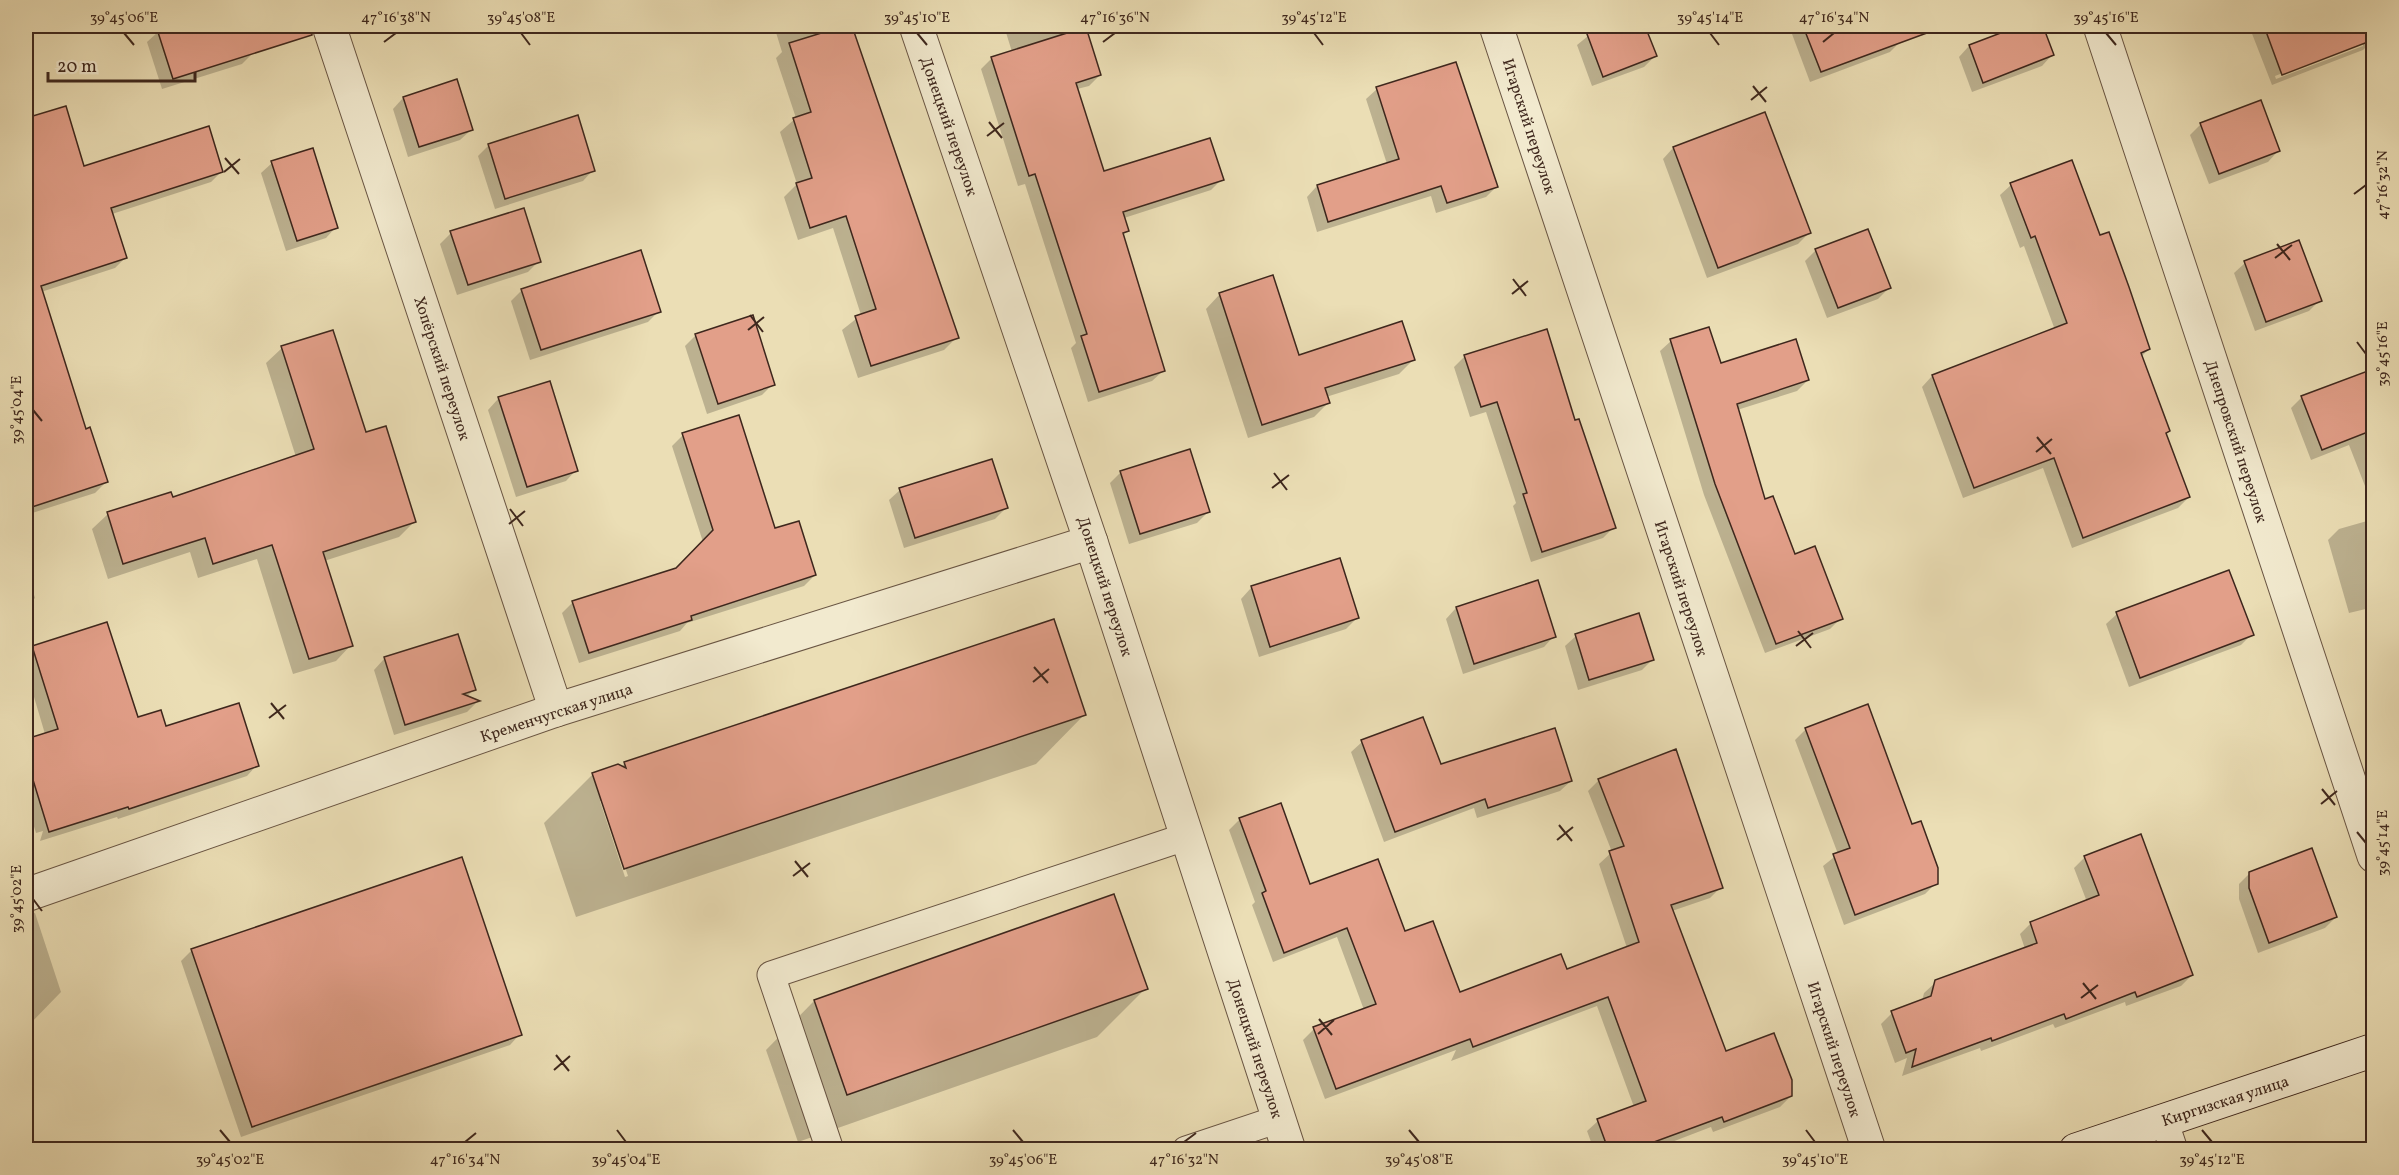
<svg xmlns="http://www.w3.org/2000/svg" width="2399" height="1175" viewBox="0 0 2399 1175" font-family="Vollkorn,serif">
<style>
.shadow{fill:#0003;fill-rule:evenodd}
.building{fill:#e29f89;stroke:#3e271d;stroke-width:1.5}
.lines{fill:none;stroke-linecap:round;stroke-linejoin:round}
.service-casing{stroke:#695543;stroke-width:29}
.minor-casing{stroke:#695543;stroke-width:35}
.secondary-casing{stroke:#3e271d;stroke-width:35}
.service{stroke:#f2eacf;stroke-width:27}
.minor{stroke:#f2eacf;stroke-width:33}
.secondary{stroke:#f2eacf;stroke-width:33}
.ticks{fill:none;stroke:#3e271d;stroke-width:2}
.labels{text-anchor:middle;stroke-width:5;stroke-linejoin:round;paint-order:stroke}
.street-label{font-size:16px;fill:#3e271d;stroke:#f2eacf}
.neatline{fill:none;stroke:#3e271d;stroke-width:2}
.ticks-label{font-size:15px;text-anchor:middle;fill:#3e271d}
</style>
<rect width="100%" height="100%" fill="#ebdeb5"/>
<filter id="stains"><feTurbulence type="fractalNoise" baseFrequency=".00333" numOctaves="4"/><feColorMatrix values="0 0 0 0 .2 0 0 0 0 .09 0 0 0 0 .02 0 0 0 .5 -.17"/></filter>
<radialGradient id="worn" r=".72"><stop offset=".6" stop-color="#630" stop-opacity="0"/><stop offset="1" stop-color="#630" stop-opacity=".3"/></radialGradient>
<g class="shadow">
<polygon points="175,26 244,26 253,53 242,64 162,89 147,42 158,32"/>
<polygon points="774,26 852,26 872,92 957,337 944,350 858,378 842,330 861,315 833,228 798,240 784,197 797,184 780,132 796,118 776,58 782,52"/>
<polygon points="1004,26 1084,26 1100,75 1089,86 1077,89 1103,173 1222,179 1211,190 1124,218 1128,230 1122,236 1163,371 1152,381 1088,402 1071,348 1076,343 1025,184 1018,186 981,69 992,58 1012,52"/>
<polygon points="1591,26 1643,26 1655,56 1644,67 1592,86 1577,45 1593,32"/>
<polygon points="1789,26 1895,26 1901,41 1890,52 1810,82"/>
<polygon points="2023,26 2041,26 2052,55 2042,66 1972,92 1959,57 1969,46"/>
<path d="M 2249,26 L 2369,26 L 2374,39 L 2363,50 L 2272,85 ZM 2363,42 L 2363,46 L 2276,79 L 2275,76 Z"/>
<polygon points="1377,89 1497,186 1486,197 1436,213 1431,196 1317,232 1307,197 1317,186 1387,164 1366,99"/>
<polygon points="403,98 471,130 460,140 408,157 393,109"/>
<polygon points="65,107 83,168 221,172 211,182 112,214 125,258 115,268 41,292 85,431 106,482 95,493 26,515 26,120"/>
<polygon points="1764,114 1809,233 1798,244 1707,278 1663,159 1673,148"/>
<polygon points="2201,124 2278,151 2268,162 2209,184 2190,135"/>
<polygon points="489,145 593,170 583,181 495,209 478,156"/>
<polygon points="272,163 336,227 326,238 286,251 261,173"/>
<polygon points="2011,185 2149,349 2141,357 2165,434 2189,497 2178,508 2072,548 2043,468 1963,498 1922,387 1932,376 2055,330 2024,246 2020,248 2000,195"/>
<polygon points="451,233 539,261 528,272 457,295 440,244"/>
<polygon points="1816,250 1889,288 1878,299 1827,318 1805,261"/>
<polygon points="2245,263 2320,300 2309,311 2255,331 2234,273"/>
<polygon points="522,290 659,311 648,322 530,360 511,301"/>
<polygon points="1220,294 1298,356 1413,360 1399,374 1326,397 1328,403 1314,417 1248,438 1206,309"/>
<polygon points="1546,331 1574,422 1614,527 1603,538 1531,562 1513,506 1516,503 1486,412 1470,417 1454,367 1464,357"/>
<polygon points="696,335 773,384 762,395 707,414 685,346"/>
<polygon points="1671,341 1720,365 1808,380 1797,391 1737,410 1764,501 1794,556 1841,618 1830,629 1765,653 1704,495 1660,351"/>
<polygon points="282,348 365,434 414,522 399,537 324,561 351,645 336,661 293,674 257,559 198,578 190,552 108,579 92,529 108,514 172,499 296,457 266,363"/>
<polygon points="2374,371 2374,509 2349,445 2311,460 2291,408 2302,397"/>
<polygon points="549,382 576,470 566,481 516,497 488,410 498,399"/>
<polygon points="683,435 815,575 804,586 687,623 680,631 579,663 562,613 573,602 676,569 703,542 672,446"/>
<polygon points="1189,451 1208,512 1197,523 1129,544 1110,483 1120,473"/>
<polygon points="900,490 1006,508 995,519 904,548 889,500"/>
<polygon points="2374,519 2374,607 2349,613 2328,540 2339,529"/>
<polygon points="1339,560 1357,618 1346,629 1259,657 1241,599 1251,588"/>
<polygon points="26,569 35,598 26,607"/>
<polygon points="2229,572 2252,634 2241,645 2129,687 2106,624 2117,614"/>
<polygon points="1456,608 1554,636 1544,647 1463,674 1446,619"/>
<polygon points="457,635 474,689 467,697 477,702 467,712 394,735 374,670 384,659"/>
<polygon points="1576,636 1652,660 1642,670 1578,690 1565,646"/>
<polygon points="33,648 137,719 257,765 247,776 118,819 117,817 40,841 43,831 36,833 26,801 26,741 45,734 26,670 26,655"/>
<path d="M 1084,715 L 1036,764 L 576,917 L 544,823 L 593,774 L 621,767 L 625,763 ZM 600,801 L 603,801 L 628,876 L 625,877 Z"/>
<polygon points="1806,729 1911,826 1936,883 1925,894 1844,925 1823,866 1838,854 1795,740"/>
<polygon points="1362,742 1440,766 1571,781 1560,791 1477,818 1474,808 1384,842 1351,752"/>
<polygon points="1599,780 1721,887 1710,898 1672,911 1725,1053 1791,1096 1780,1107 1713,1132 1711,1127 1651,1150 1594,1150 1587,1131 1598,1121 1634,1107 1597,1006 1451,1061 1456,1050 1325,1099 1303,1040 1314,1029 1364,1010 1337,937 1273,962 1252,905 1255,902 1229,830 1239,820 1280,805 1309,886 1404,933 1459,994 1566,971 1627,948 1599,864 1612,852 1588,791"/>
<polygon points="2085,857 2192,975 2181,986 2126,1006 2125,1002 2055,1028 2053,1024 1981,1051 1980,1048 1902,1076 1907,1058 1895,1063 1881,1024 1892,1013 1922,1001 1924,993 1936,982 2025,949 2020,934 2031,923 2087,902 2074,868"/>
<polygon points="2250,873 2336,917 2325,928 2258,953 2239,899 2239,884"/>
<polygon points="1113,896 1146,988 1097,1037 798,1142 766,1050 814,1001"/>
<polygon points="35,913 61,992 26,1028 26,915"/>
<polygon points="192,950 520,1034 510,1045 241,1137 181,961"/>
<polygon points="1472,1143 1474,1150 1453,1150"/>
</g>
<g class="building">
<polygon points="156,26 311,26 312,35 173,79"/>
<polygon points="844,26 852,26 959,338 871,366 855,316 876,309 846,216 810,228 796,183 812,178 793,118 811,112 789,43"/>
<polygon points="1584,26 1645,26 1657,56 1603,77"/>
<polygon points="1803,26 1934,26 1935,30 1821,72"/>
<polygon points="2019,26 2043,26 2054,55 1983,83 1969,45"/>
<polygon points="2264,26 2373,26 2373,40 2282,75"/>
<polygon points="1086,27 1101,75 1076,83 1104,171 1210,138 1224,180 1123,212 1129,231 1123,233 1165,371 1099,392 1081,336 1087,334 1035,174 1029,176 991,57"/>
<polygon points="1456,62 1498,187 1447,203 1441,186 1328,222 1317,185 1399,159 1376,87"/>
<polygon points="457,79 473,130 419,147 403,97"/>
<polygon points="2261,100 2280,151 2219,174 2200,123"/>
<polygon points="66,106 84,166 209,126 223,172 111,208 127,258 41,286 86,429 90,427 108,482 26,509 26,118"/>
<polygon points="1765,112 1811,233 1718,268 1673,147"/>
<polygon points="578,115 595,171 505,199 488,144"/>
<polygon points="313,148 338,228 297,241 271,161"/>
<polygon points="2072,160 2100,235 2109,232 2129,287 2150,349 2141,353 2170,431 2166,433 2190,497 2083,538 2054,458 1974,488 1932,375 2067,323 2035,236 2031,238 2010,183"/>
<polygon points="524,208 541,262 468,285 450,231"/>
<polygon points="1868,229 1891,288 1838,308 1815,249"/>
<polygon points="2299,240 2322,301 2266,322 2244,261"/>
<polygon points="641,250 661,312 541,350 521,289"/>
<polygon points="1273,275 1299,355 1402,321 1415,360 1325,388 1330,403 1262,425 1219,293"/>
<polygon points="753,315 775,385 718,404 695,334"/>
<polygon points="1709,327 1721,363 1796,339 1809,380 1737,404 1765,499 1773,496 1795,554 1815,546 1843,619 1776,644 1715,484 1670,339"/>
<polygon points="1547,329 1575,420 1579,419 1616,528 1542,552 1523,494 1527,493 1497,402 1481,407 1464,355"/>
<polygon points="333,330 366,432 386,426 416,522 323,552 353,646 309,659 272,545 213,564 205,538 123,564 107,512 171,492 173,497 314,449 281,346"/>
<polygon points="2373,369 2373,430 2322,450 2301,396"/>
<polygon points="550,381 578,471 527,487 498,397"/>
<polygon points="739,415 775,528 799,521 816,575 691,616 692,620 589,653 572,601 676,568 713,530 682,433"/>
<polygon points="1190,449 1210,512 1140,534 1120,471"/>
<polygon points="992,459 1008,508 915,538 899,488"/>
<polygon points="1340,558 1359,618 1270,647 1251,586"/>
<polygon points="2229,570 2254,635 2140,678 2116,612"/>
<polygon points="1538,580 1556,637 1474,664 1456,607"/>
<polygon points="1639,613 1654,660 1589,680 1575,634"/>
<polygon points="1054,619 1086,715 624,869 592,773 618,764 626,768 624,762"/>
<polygon points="107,622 138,717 161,710 166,726 239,703 259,766 129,809 128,807 49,832 26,757 26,739 58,729 32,646"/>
<polygon points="458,634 476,690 463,694 480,701 405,725 384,657"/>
<polygon points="1868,704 1912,824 1921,821 1938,868 1938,884 1855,915 1833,854 1850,848 1805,728"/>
<polygon points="1423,717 1441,764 1555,728 1572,781 1488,808 1485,799 1395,832 1361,740"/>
<polygon points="1676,749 1723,888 1671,905 1726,1051 1774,1033 1792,1080 1792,1096 1724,1122 1722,1117 1635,1149 1608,1149 1597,1119 1646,1101 1608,997 1473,1047 1470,1039 1336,1089 1313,1027 1376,1004 1347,928 1284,953 1262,893 1266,891 1239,818 1281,803 1310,884 1378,859 1405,931 1433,921 1460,992 1561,954 1567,969 1639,942 1609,851 1624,846 1598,779"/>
<polygon points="2141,834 2193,975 2137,997 2135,992 2066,1019 2064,1014 1992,1041 1991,1038 1912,1067 1916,1049 1906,1053 1891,1011 1931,996 1935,980 2037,943 2030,922 2099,895 2084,856"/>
<polygon points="2312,848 2337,917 2269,943 2249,888 2249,872"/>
<polygon points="462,857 522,1035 252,1127 191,949"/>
<polygon points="1114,894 1148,989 847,1095 814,1000"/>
</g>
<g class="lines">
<g class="service-casing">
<g id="service">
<polyline points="2164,1120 2174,1150"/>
<polyline points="830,1150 771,975 1188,836"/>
<polyline points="1186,1150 1279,1119"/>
</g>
</g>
<g class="minor-casing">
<g id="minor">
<polyline points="329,26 556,710"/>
<polyline points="916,26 1091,542 1289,1150"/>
<polyline points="1496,26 1869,1150"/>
<polyline points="2100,26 2374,856"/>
<polyline points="26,895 556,710 1091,542"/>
</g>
</g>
<g class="secondary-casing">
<polyline id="secondary" points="2076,1150 2374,1050"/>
</g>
<use href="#service" class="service"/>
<use href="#minor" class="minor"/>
<use href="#secondary" class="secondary"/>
</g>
<path class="ticks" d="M 124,33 L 134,45M 521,33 L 530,45M 917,33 L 927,45M 1314,33 L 1323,45M 1710,33 L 1719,45M 2106,33 L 2116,45M 384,42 L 396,33M 1103,42 L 1115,33M 1823,42 L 1834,33M 1753,86 L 1766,102M 1751,100 L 1767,87M 989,122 L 1002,138M 987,136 L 1004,123M 225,158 L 239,174M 224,172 L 240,159M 2354,194 L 2366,185M 2277,244 L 2290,260M 2275,258 L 2292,245M 1513,279 L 1526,296M 1512,294 L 1528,281M 750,315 L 763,332M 748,330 L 764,317M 2357,342 L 2366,354M 33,410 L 42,421M 2037,437 L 2051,454M 2036,452 L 2052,439M 1274,473 L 1287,490M 1272,488 L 1289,475M 510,509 L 523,526M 509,524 L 525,511M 1798,631 L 1811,648M 1796,646 L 1813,633M 1034,667 L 1048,683M 1033,682 L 1049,669M 271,703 L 284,719M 269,718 L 286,705M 2322,789 L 2335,805M 2321,804 L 2337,791M 1559,825 L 1572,841M 2357,832 L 2366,843M 1557,840 L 1573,827M 795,861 L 808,877M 793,876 L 810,863M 33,899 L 42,911M 2083,983 L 2096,999M 2081,998 L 2098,985M 1319,1019 L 1332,1035M 1318,1034 L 1334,1020M 556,1055 L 569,1071M 554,1070 L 570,1056M 220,1130 L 230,1142M 617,1130 L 626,1142M 1013,1130 L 1023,1142M 1409,1130 L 1419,1142M 1806,1130 L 1815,1142M 2202,1130 L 2212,1142M 465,1142 L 476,1133M 1184,1142 L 1196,1133"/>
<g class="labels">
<g class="street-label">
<text transform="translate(950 126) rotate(71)" y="6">Донецкий переулок</text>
<text transform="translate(1530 126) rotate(72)" y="6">Игарский переулок</text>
<text transform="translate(443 368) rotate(72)" y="6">Хопёрский переулок</text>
<text transform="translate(2237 441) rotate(72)" y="6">Днепровский переулок</text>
<text transform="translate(1106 586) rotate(72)" y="6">Донецкий переулок</text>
<text transform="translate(1682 588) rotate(72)" y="6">Игарский переулок</text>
<text transform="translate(556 712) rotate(-18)" y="6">Кременчугская улица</text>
<text transform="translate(1256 1048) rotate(72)" y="6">Донецкий переулок</text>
<text transform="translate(1835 1049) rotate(72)" y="6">Игарский переулок</text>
<text transform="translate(2225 1100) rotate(-18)" y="6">Киргизская улица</text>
</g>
</g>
<rect width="2399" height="1175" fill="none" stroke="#ebdeb5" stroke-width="66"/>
<path d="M48 72v9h147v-9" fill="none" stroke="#3e271d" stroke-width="3"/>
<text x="57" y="72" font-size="18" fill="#3e271d" stroke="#f2eacf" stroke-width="4.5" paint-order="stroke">20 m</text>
<rect x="33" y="33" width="2333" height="1109" class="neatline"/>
<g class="ticks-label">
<text x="124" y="22">39°45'06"E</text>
<text x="396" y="22">47°16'38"N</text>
<text x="521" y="22">39°45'08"E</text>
<text x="917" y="22">39°45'10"E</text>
<text x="1115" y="22">47°16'36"N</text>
<text x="1314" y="22">39°45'12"E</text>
<text x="1710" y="22">39°45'14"E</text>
<text x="1834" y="22">47°16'34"N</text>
<text x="2106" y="22">39°45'16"E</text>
<text transform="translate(2382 185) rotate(-90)" y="5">47°16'32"N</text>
<text transform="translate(2382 354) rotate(-90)" y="5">39°45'16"E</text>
<text transform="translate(16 410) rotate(-90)" y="5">39°45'04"E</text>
<text transform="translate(2382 843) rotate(-90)" y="5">39°45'14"E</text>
<text transform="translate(16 899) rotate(-90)" y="5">39°45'02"E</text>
<text x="230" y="1164">39°45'02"E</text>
<text x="465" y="1164">47°16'34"N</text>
<text x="626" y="1164">39°45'04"E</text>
<text x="1023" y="1164">39°45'06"E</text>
<text x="1184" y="1164">47°16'32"N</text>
<text x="1419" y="1164">39°45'08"E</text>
<text x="1815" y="1164">39°45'10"E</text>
<text x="2212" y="1164">39°45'12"E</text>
</g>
<rect width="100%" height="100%" filter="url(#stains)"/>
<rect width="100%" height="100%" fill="url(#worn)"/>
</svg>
